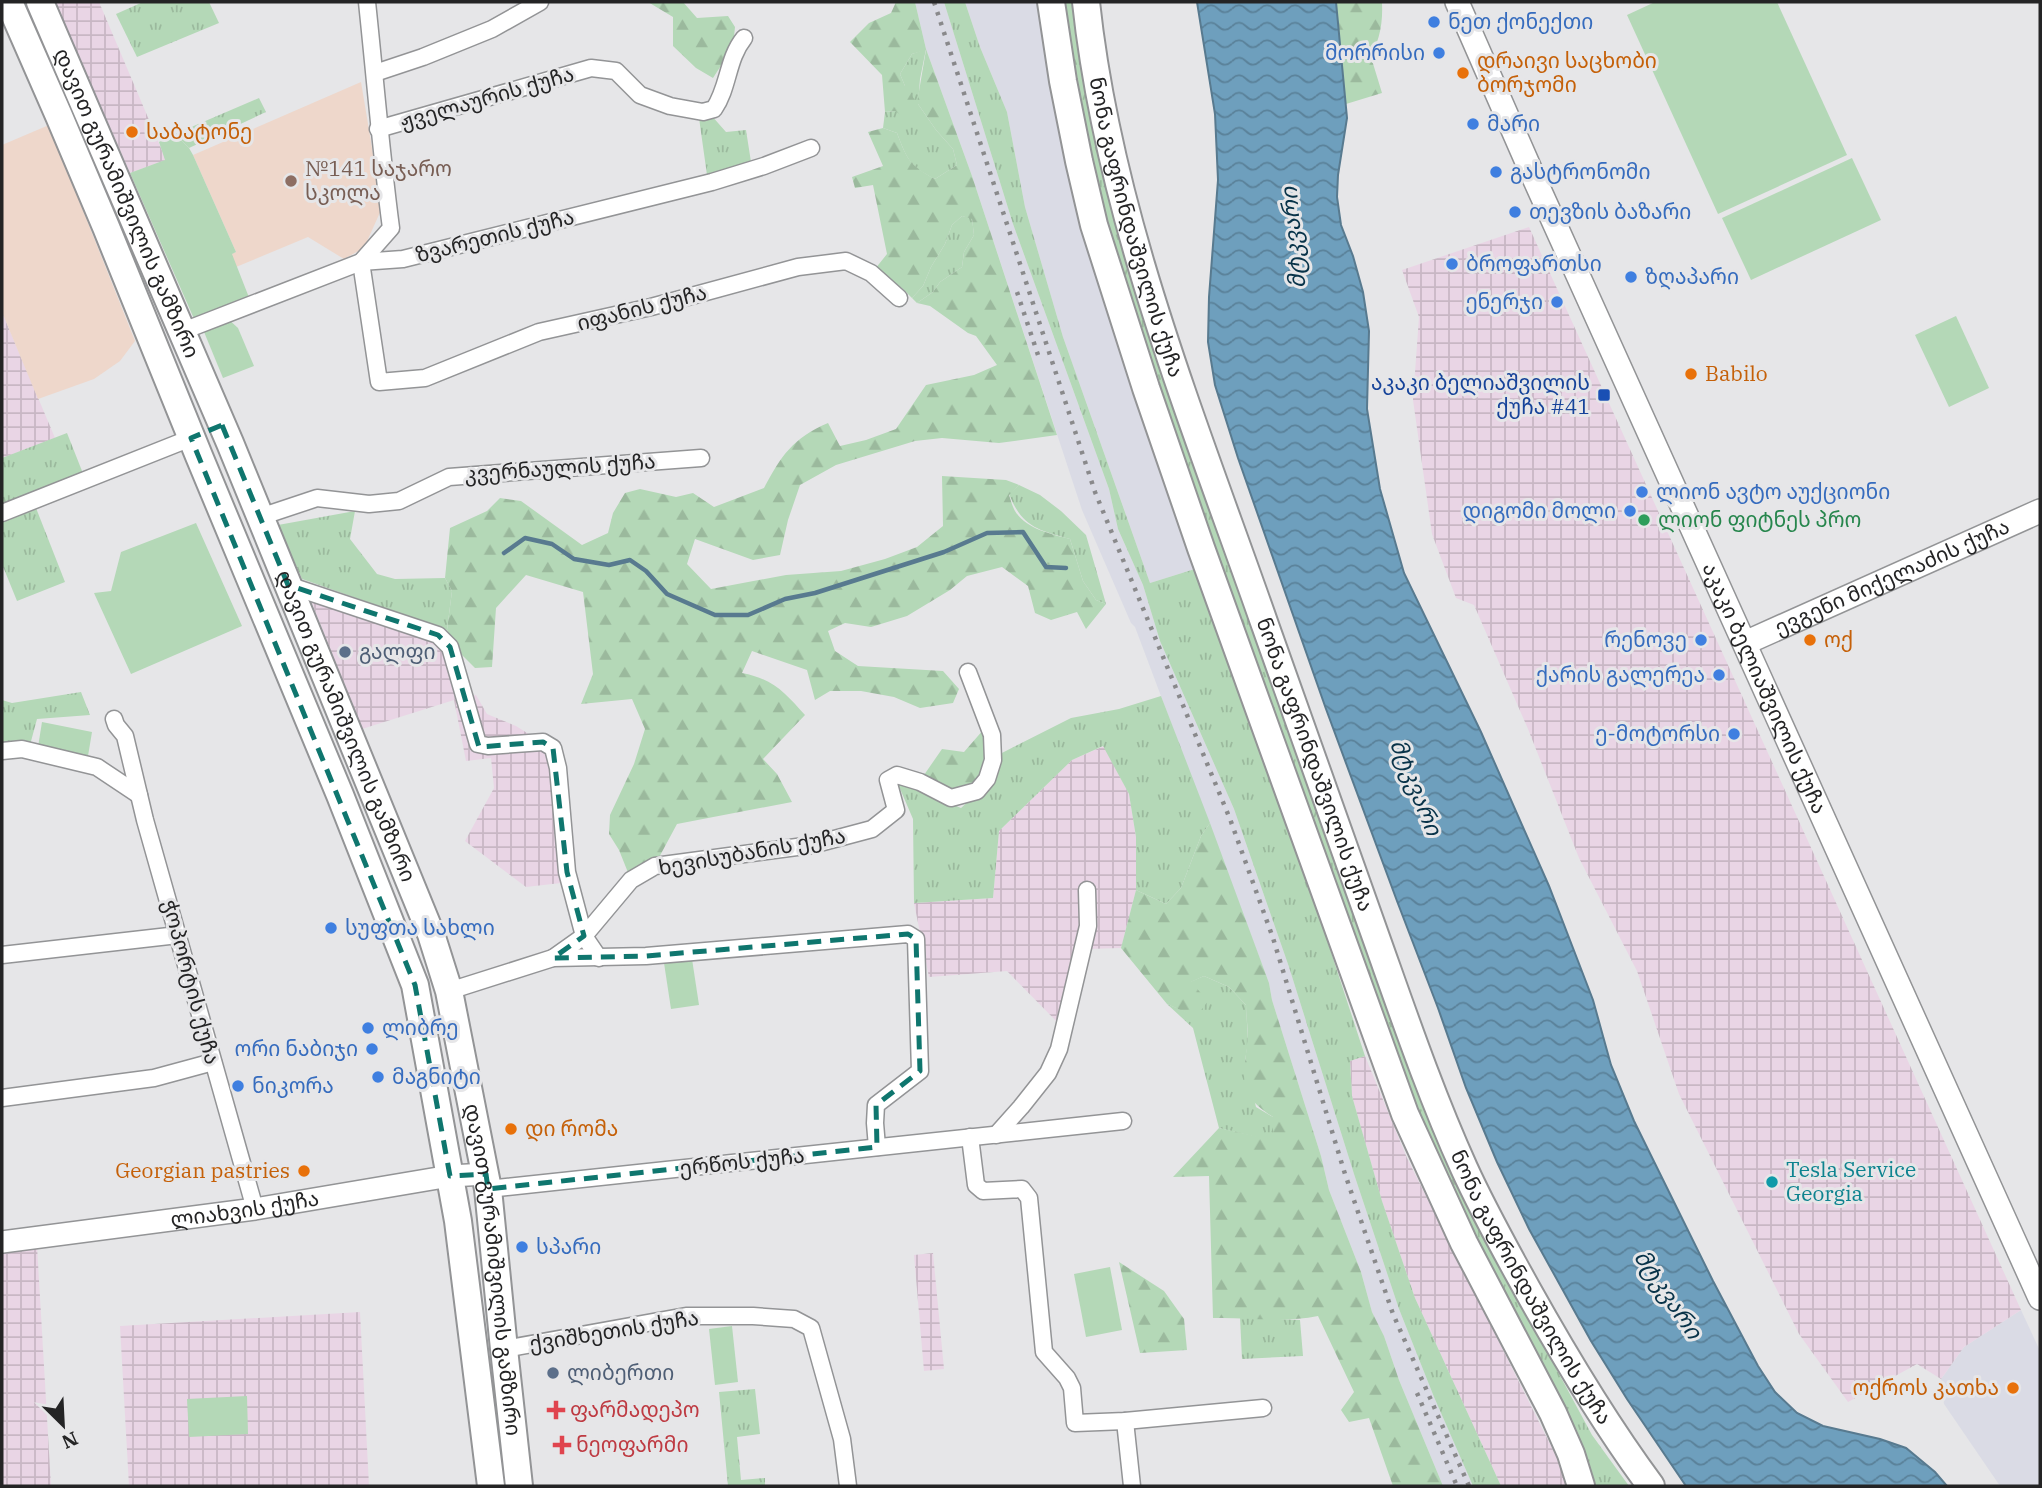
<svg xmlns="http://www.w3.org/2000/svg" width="2042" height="1488" viewBox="0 0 2042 1488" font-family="'IBM Plex Serif','Noto Sans Georgian',serif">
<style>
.built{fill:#dadbe5}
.industrial{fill:url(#industrial-grid)}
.education{fill:#eed7cb}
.grass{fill:url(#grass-tufts)}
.forest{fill:url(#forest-firs);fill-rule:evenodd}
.park{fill:#b4d8b7}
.water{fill:url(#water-waves);stroke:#587a8f;stroke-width:2}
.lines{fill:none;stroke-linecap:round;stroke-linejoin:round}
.stream{stroke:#587a8f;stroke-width:4.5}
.minor-casing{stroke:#939496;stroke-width:19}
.tertiary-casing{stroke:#939496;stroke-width:24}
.secondary-casing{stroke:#939496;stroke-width:26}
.primary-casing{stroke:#939496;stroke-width:30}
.minor{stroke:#fff;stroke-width:16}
.tertiary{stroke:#fff;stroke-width:21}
.secondary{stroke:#fff;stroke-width:23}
.primary{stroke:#fff;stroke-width:26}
.rail{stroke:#89898b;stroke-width:4.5;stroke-dasharray:3.5 7;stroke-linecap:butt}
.marked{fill:none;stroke:#0f766e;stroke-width:5;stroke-dasharray:14 9;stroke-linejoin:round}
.shop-dot{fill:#3f7fe0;stroke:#e6e6e8;stroke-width:2.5}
.food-dot{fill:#e8710a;stroke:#e6e6e8;stroke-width:2.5}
.education-dot{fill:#8d6e63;stroke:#e6e6e8;stroke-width:2.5}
.transit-dot{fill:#1a4fb4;stroke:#e6e6e8;stroke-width:2.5}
.leisure-dot{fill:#2e9e5b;stroke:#e6e6e8;stroke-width:2.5}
.service-dot{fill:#5c6f8a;stroke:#e6e6e8;stroke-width:2.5}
.culture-dot{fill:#0f9aa8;stroke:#e6e6e8;stroke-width:2.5}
.health-dot{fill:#e0444e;stroke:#e6e6e8;stroke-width:2.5}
.labels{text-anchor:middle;stroke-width:6;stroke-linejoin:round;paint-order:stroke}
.shop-label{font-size:21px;fill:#366cbe;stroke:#e6e6e8;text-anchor:start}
.food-label{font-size:21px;fill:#c56008;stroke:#e6e6e8;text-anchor:start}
.street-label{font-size:21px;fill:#242425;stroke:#e6e6e8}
.education-label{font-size:21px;fill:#785e54;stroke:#e6e6e8;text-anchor:start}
.transit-label{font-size:21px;fill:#164399;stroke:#e6e6e8;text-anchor:end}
.leisure-label{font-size:21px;fill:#27864d;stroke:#e6e6e8;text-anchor:start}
.service-label{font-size:21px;fill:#4e5e75;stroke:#e6e6e8;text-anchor:start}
.culture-label{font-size:21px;fill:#0d838f;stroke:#e6e6e8;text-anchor:start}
.health-label{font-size:21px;fill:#be3a42;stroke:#e6e6e8;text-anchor:start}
.water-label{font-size:23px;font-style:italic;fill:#083349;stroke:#e6e6e8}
</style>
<defs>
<pattern id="industrial-grid" width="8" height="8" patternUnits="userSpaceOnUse" patternTransform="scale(1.75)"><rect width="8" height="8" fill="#e9d5e5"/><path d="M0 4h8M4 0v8" fill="none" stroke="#c8b7c4"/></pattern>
<pattern id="grass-tufts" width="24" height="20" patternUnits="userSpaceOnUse" patternTransform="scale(1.75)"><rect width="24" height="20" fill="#b4d8b7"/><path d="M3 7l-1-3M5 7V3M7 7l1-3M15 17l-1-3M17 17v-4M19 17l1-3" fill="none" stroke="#9bb99d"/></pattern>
<pattern id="forest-firs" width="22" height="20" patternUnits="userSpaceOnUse" patternTransform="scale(1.75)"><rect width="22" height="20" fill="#b4d8b7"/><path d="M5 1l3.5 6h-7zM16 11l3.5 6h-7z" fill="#9bb99d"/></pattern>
<pattern id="water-waves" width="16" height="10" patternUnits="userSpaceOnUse" patternTransform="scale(1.75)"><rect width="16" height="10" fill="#6e9fbd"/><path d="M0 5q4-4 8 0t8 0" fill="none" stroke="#5a8199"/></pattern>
</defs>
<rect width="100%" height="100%" fill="#e6e6e8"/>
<g class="built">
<polygon points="915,2 944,2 1013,224 1109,489 1118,529 1143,585 1160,641 1234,809 1289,967 1354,1174 1399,1309 1434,1397 1473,1486 1443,1486 1399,1380 1384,1336 1372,1312 1361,1272 1329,1190 1321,1156 1272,1000 1269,983 1135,627 1131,623 1082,510 972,176 926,49"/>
<polygon points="965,2 1046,2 1198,568 1150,583 1063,337 1025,207 1007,112 980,47"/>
<polygon points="2021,1310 2040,1351 2040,1486 2000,1486 1944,1404 1941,1379 1964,1347"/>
</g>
<g class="industrial">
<polygon points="54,2 99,2 166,160 130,173"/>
<polygon points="1529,227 2021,1310 1964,1347 1941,1379 1917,1364 1848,1402 1799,1334 1679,1094 1637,971 1579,858 1528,729 1474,605 1456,598 1432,534 1413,400 1419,317 1402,270"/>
<polygon points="2,312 55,438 2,458"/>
<polygon points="310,598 425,632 449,654 455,700 476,695 487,714 516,726 551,748 563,843 561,883 526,887 465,841 494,788 491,758 466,761 454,700 362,729"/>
<polygon points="1104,746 1129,794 1136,837 1136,890 1121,948 1088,949 1061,1026 1007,971 929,977 914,903 993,898 999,831 1072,760"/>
<polygon points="1365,1056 1407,1158 1571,1486 1501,1486 1415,1298 1382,1201 1352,1096 1350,1061"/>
<polygon points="37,1246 51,1486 2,1486 2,1250"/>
<polygon points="933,1253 944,1369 924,1371 914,1255"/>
<polygon points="360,1312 369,1486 129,1486 120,1326"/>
</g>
<g class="education">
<polygon points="361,82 382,208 364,248 344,259 308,237 236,267 231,254 236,252 193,155"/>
<polygon points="49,125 135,341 120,361 94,379 38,399 2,312 2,145"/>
</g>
<g class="grass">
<polygon points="143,2 209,2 219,23 137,57 116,14"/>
<polygon points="944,2 965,2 980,47 1007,112 1025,207 1063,337 1150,583 1198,568 1277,787 1365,1056 1350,1061 1352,1096 1382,1201 1415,1298 1501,1486 1473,1486 1434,1397 1399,1309 1354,1174 1289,967 1234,809 1160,641 1143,585 1118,529 1109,489 1013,224"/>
<polygon points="1062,2 1074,2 1094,130 1524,1309 1592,1435 1629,1486 1594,1486 1578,1433 1465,1218 1418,1113 1189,478 1114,248 1104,212 1075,76"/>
<path d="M 926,49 L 920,79 L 918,104 L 936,130 L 953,149 L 957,165 L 935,179 C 909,166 907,159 897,133 L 883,128 L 885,112 L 895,111 L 905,86 L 900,74 L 912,54 Z"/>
<polygon points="259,98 266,112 189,148 175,134"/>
<polygon points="711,115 726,132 746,130 751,162 707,175 699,118"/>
<polygon points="962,216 972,218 974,235 964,252 962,267 940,282 933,292 917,303 912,298 923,286 931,267 945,244 952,225"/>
<polygon points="67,433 84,476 2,506 2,458"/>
<path d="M 1019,485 L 1040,495 L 1061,511 L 1086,535 L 1106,604 L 1096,600 L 1083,581 L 1070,539 C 1038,530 1022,527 1009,494 Z"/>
<polygon points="36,508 65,582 17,601 2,564 2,522"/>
<polygon points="355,511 350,539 377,574 395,579 445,578 452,591 447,630 302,579 278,525"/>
<polygon points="81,692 90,715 37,719 30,745 2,745 2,700 12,703"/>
<polygon points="1161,696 1210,823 1201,836 1181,888 1166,904 1136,890 1136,837 1129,794 1103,746 1072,760 999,831 993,898 914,903 913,819 898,784 907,785 961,808 991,781 996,756 1071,718 1119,709"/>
<polygon points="1204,976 1229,987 1246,1005 1248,1042 1245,1061 1256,1107 1273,1117 1273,1141 1219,1128 1193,1028 1167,1004 1196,1016 1190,982"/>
<polygon points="1240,1317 1300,1320 1303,1356 1242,1359"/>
<polygon points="755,1389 760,1434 737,1437 741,1480 765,1478 765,1486 728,1486 719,1392"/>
</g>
<g class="forest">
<polygon points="648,2 683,2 697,18 728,16 735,27 733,47 713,78 696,68 673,46 673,17"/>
<path d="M 896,2 L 915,2 L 926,49 L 972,176 L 1057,435 L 999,443 L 942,438 L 915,441 L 836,465 L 800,485 L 788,520 L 780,555 L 753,560 L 695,539 L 687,564 L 711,589 L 786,575 L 841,571 L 885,559 L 917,547 L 943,526 L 942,476 L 1006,480 L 1019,485 L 1009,495 C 1011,500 1012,506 1015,511 C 1026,529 1051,534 1070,539 L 1083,581 L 1096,600 L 1106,604 L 1086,629 L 1077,612 L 1051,620 L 1035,613 L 1028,586 L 1002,567 L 967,576 L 950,590 L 907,616 L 871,627 L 845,623 L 828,631 L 835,651 L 858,666 L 943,671 L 959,689 L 953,703 L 920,708 L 894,697 L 861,691 L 830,691 L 815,700 L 807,670 L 752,651 L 742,673 C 774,679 785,693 805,715 L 763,759 L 777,774 L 792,802 L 677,824 L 656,863 L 639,866 L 629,875 L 619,850 L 609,834 L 610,815 L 634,764 L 645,729 L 632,699 L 581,704 L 593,674 L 583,592 L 526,575 L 496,608 L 492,667 L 475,668 L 458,651 L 447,630 L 452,591 L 445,578 L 450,528 L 487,511 L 500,498 L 521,501 L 582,545 L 608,533 L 613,513 L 625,493 L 640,489 L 676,497 L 693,493 L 714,507 L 764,488 C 781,456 793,438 828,423 L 840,446 L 866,440 L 896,429 L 926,385 L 974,375 L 997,365 L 976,336 L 968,333 L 930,306 L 917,303 L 933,292 L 940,282 L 962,267 L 964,252 L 974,235 L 972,219 L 962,216 L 952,225 L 945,244 L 931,267 L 923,286 L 912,298 L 903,289 L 875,269 L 887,254 L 873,185 L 855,188 L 852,177 L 883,166 L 868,132 L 883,128 L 897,133 C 907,159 909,165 935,179 L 957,165 L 953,149 L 936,130 L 918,104 L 902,116 L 895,111 L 885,112 L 882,75 L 850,42 L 869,23 L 891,13 ZM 926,50 L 917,103 L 905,86 L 900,74 L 912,54 Z"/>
<path d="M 1336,2 L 1382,2 C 1383,23 1380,38 1371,57 L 1382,93 L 1346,104 Z"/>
<path d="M 984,729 C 988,749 993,773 972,786 C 967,790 957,791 951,793 L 924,775 L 942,749 L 964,752 Z"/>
<path d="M 1210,823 L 1269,983 L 1272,1000 L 1321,1156 L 1329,1190 L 1361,1272 L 1372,1312 L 1384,1336 L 1399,1380 L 1443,1486 L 1393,1486 L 1369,1418 L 1349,1422 L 1341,1410 L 1354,1392 L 1318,1316 C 1284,1323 1248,1317 1213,1318 L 1209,1176 L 1173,1177 L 1219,1128 L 1273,1140 L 1273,1117 C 1238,1095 1243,1081 1247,1045 C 1249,1032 1246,1018 1246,1005 L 1229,987 L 1204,976 L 1191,982 L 1208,1001 L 1196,1017 L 1167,1004 L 1121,948 L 1136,890 L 1166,904 L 1181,888 L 1201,836 Z"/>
<polygon points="1119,1262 1164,1291 1184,1319 1187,1350 1140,1353"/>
</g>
<g class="park">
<polygon points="1655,2 1777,2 1847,155 1718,214 1627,15"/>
<polygon points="175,134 189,148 193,155 236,252 232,254 250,300 195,321 130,173 165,160 159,142"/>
<polygon points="1852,158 1881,220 1751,280 1722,218"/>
<polygon points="1956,316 1989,388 1949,407 1915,335"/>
<polygon points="227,318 238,328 254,366 223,378 202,327"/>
<polygon points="196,523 242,626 131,674 94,593 111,591 121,552"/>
<polygon points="42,722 92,732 88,756 38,747"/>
<polygon points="692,959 699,1005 671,1009 664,963"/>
<polygon points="1110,1267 1122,1330 1086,1337 1074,1274"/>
<polygon points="732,1326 738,1382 715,1385 709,1329"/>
<polygon points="247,1396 248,1434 189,1437 187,1399"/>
</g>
<polygon class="water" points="1197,2 1336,2 1347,118 1338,175 1337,197 1341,225 1353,256 1363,292 1369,331 1367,409 1380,489 1404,573 1481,732 1549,886 1593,1000 1611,1065 1634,1121 1713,1281 1758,1366 1775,1392 1797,1413 1823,1426 1880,1439 1906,1448 1935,1472 1947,1486 1686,1486 1627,1399 1591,1341 1529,1229 1497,1162 1466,1088 1438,1008 1397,901 1326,709 1238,458 1215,385 1208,342 1209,297 1218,180 1215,114"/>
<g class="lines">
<polyline class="stream" points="504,553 525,538 552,544 574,559 609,565 630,560 646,571 667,594 715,615 748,615 785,599 815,593 944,552 987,533 1023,532 1046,567 1066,568"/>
<g class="minor-casing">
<g id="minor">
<path d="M 367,2 C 375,77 381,153 391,228 L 361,262 L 379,382 L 425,378 L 539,332 L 651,307 L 798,267 L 846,261 L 871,273 L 899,298"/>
<polyline points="375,73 423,57 492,29 540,2"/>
<path d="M 378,129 L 591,68 L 616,71 L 640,95 L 670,106 L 703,112 L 714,109 C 729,87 727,59 744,38"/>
<polyline points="183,331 361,262 403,259 712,182 764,166 811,148"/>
<polyline points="2,513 191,438"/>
<polyline points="260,517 317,498 369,504 399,501 449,477 701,458"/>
<polyline points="288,585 438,635 450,647 478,744 488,746 543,742 553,748 558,768 567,872 584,936 599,958"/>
<polyline points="114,719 116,725 125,736 145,820 255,1209"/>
<polyline points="2,751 22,749 97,767 139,795"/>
<polyline points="2,955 178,935"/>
<polyline points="553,958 584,936 631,880 655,866 812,845 872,829 896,810 888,780 897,775 920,782 951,798 977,791 987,779 993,760 992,735 968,672"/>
<polyline points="449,991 553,958 646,956 908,934 916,939 920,1071 876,1105 875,1123 877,1147"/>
<polyline points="2,1098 154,1078 213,1062"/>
<polyline points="996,1135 1021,1107 1048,1073 1059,1049 1088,926 1087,890"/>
<polyline points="970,1137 976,1185 983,1191 1022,1189 1029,1198 1044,1352 1067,1378 1072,1388 1075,1423 1125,1421 1263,1408"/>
<polyline points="488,1189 1123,1121"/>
<polyline points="504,1349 686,1316 753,1316 794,1319 811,1328 842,1439 848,1486"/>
<polyline points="1125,1421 1132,1486"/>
</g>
</g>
<g class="tertiary-casing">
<g id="tertiary">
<path id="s1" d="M 2,1242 L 255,1209 L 450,1176 L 486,1174"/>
</g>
</g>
<g class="secondary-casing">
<g id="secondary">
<path id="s2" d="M 1457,2 L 1534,178 L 2040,1298"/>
<path id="s3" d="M 1745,643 L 2040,511"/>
</g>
</g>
<g class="primary-casing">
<g id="primary">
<polyline points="9,2 59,116 106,227 199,456 340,795 415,985 458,1221 491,1486"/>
<path id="s4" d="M 40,2 L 230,443 L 431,934 L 449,991 L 488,1189 L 504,1349 L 519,1486"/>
<polyline points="1051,2 1063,81 1079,161 1094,225 1146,388 1201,548 1405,1114 1464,1243 1553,1413 1571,1454 1581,1486"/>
<path id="s5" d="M 1086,2 C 1109,217 1194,422 1265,625 C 1303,731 1341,837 1378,943 C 1405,1019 1431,1095 1464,1168 C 1483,1210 1505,1249 1527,1289 C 1565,1357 1605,1424 1651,1486"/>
</g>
</g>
<use href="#minor" class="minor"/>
<use href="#tertiary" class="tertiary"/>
<use href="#secondary" class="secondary"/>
<use href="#primary" class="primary"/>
<g class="rail">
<polyline points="934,2 1095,492 1230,819 1273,938 1345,1174 1393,1314 1469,1486"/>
<polyline points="1017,292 1038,355"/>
<polyline points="1417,1393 1457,1486"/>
</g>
</g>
<path class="marked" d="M 222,425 L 288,585 L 438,635 L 450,647 L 479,747 L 543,742 L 553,748 L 567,872 L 584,936 L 553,958 L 646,956 L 908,934 L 916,939 L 920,1071 L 876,1105 L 877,1147 L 488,1189 L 486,1174 L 450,1176 L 415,985 L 191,438 Z"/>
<g class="shop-dot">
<circle cx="1434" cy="22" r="7"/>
<circle cx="1439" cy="53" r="7"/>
<circle cx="1473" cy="124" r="7"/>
<circle cx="1496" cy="172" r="7"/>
<circle cx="1515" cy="212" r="7"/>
<circle cx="1452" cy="264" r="7"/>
<circle cx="1631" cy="277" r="7"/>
<circle cx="1557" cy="302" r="7"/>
<circle cx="1642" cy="492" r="7"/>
<circle cx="1630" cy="511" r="7"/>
<circle cx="1701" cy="640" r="7"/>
<circle cx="1719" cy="675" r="7"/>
<circle cx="1734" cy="734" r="7"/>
<circle cx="331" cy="928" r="7"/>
<circle cx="368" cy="1028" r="7"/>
<circle cx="372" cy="1049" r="7"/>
<circle cx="378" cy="1077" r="7"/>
<circle cx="238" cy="1086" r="7"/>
<circle cx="522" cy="1247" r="7"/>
</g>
<g class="food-dot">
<circle cx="1463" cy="73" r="7"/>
<circle cx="132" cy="132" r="7"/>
<circle cx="1691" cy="374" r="7"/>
<circle cx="1810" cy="640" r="7"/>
<circle cx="511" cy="1129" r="7"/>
<circle cx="304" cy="1171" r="7"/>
<circle cx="2013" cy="1388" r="7"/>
</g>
<circle class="education-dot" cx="291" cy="181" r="7"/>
<rect class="transit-dot" x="1597" y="388" width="14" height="14" rx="3.5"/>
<circle class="leisure-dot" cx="1644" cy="520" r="7"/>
<g class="service-dot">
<circle cx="345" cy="652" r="7"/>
<circle cx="553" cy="1373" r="7"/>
</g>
<circle class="culture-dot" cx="1772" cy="1182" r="7"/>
<g class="health-dot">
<path d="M552.5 1399.5h7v7h7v7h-7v7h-7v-7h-7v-7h7z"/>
<path d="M558.5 1434.5h7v7h7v7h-7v7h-7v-7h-7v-7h7z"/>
</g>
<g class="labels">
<g class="shop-label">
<text x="1448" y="29">ნეთ ქონექთი</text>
<text x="1425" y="60" text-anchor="end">მორრისი</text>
<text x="1487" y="131">მარი</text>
<text x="1510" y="179">გასტრონომი</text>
<text x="1529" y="219">თევზის ბაზარი</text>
<text x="1466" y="271">ბროფართსი</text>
<text x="1645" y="284">ზღაპარი</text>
<text x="1543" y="309" text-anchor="end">ენერჯი</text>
<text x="1656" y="499">ლიონ ავტო აუქციონი</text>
<text x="1616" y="518" text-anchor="end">დიგომი მოლი</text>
<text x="1687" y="647" text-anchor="end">რენოვე</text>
<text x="1705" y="682" text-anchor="end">ქარის გალერეა</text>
<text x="1720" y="741" text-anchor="end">ე-მოტორსი</text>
<text x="345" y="935">სუფთა სახლი</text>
<text x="382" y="1035">ლიბრე</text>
<text x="358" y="1056" text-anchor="end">ორი ნაბიჯი</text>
<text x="392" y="1084">მაგნიტი</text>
<text x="252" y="1093">ნიკორა</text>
<text x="536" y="1254">სპარი</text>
</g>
<g class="food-label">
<text x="1477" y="68">დრაივი საცხობი<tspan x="1477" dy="24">ბორჯომი</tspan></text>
<text x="146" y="139">საბატონე</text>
<text x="1705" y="381">Babilo</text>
<text x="1824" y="647">ოქ</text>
<text x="525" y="1136">დი რომა</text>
<text x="290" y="1178" text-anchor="end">Georgian pastries</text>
<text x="1999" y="1395" text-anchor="end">ოქროს კათხა</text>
</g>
<g class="street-label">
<text transform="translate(487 98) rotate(-16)" y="7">ჟველაურის ქუჩა</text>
<text dy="7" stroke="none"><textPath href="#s4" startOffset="219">დავით გურამიშვილის გამზირი</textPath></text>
<text dy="7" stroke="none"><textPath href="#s5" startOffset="231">ნონა გაფრინდაშვილის ქუჩა</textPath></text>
<text transform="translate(495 236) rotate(-14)" y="7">ზვარეთის ქუჩა</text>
<text transform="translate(642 308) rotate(-14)" y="7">იფანის ქუჩა</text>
<text transform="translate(560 468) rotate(-4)" y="7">კვერნაულის ქუჩა</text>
<text dy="7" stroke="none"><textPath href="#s3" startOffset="161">ევგენი მიქელაძის ქუჩა</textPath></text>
<text dy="7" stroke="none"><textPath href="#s2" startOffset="752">აკაკი ბელიაშვილის ქუჩა</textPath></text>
<text dy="7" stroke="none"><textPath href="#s4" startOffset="786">დავით გურამიშვილის გამზირი</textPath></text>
<text dy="7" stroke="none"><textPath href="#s5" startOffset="798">ნონა გაფრინდაშვილის ქუჩა</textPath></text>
<text transform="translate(752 852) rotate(-10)" y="7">ხევისუბანის ქუჩა</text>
<text transform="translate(191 982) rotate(75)" y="7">ჭოპორტის ქუჩა</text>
<text transform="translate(742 1162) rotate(-6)" y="7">ერწოს ქუჩა</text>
<text dy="7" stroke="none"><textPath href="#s1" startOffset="245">ლიახვის ქუჩა</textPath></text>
<text dy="7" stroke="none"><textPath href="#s4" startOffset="1353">დავით გურამიშვილის გამზირი</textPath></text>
<text dy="7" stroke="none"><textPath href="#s5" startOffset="1365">ნონა გაფრინდაშვილის ქუჩა</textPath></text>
<text transform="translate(614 1331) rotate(-9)" y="7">ქვიშხეთის ქუჩა</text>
</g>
<g class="education-label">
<text x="305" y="176">№141 საჯარო<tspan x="305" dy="24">სკოლა</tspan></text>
</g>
<g class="transit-label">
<text x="1590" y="390">აკაკი ბელიაშვილის<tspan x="1590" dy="24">ქუჩა #41</tspan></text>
</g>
<g class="leisure-label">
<text x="1658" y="527">ლიონ ფიტნეს პრო</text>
</g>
<g class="service-label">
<text x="359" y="659">გალფი</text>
<text x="567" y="1380">ლიბერთი</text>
</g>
<g class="culture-label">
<text x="1786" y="1177">Tesla Service<tspan x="1786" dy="24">Georgia</tspan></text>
</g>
<g class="health-label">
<text x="570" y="1417">ფარმადეპო</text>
<text x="576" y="1452">ნეოფარმი</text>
</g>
<g class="water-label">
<text transform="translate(1293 238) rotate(-95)" y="8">მტკვარი</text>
<text transform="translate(1416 787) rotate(68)" y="8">მტკვარი</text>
<text transform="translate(1668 1294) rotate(56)" y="8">მტკვარი</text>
</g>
</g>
<rect width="2042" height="1488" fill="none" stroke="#242425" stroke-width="7"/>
<g transform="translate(63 1425) rotate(156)" stroke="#e6e6e8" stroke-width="5" paint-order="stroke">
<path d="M0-5L12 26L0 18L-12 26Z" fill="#242425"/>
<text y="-10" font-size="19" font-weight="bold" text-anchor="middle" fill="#242425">N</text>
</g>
</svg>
